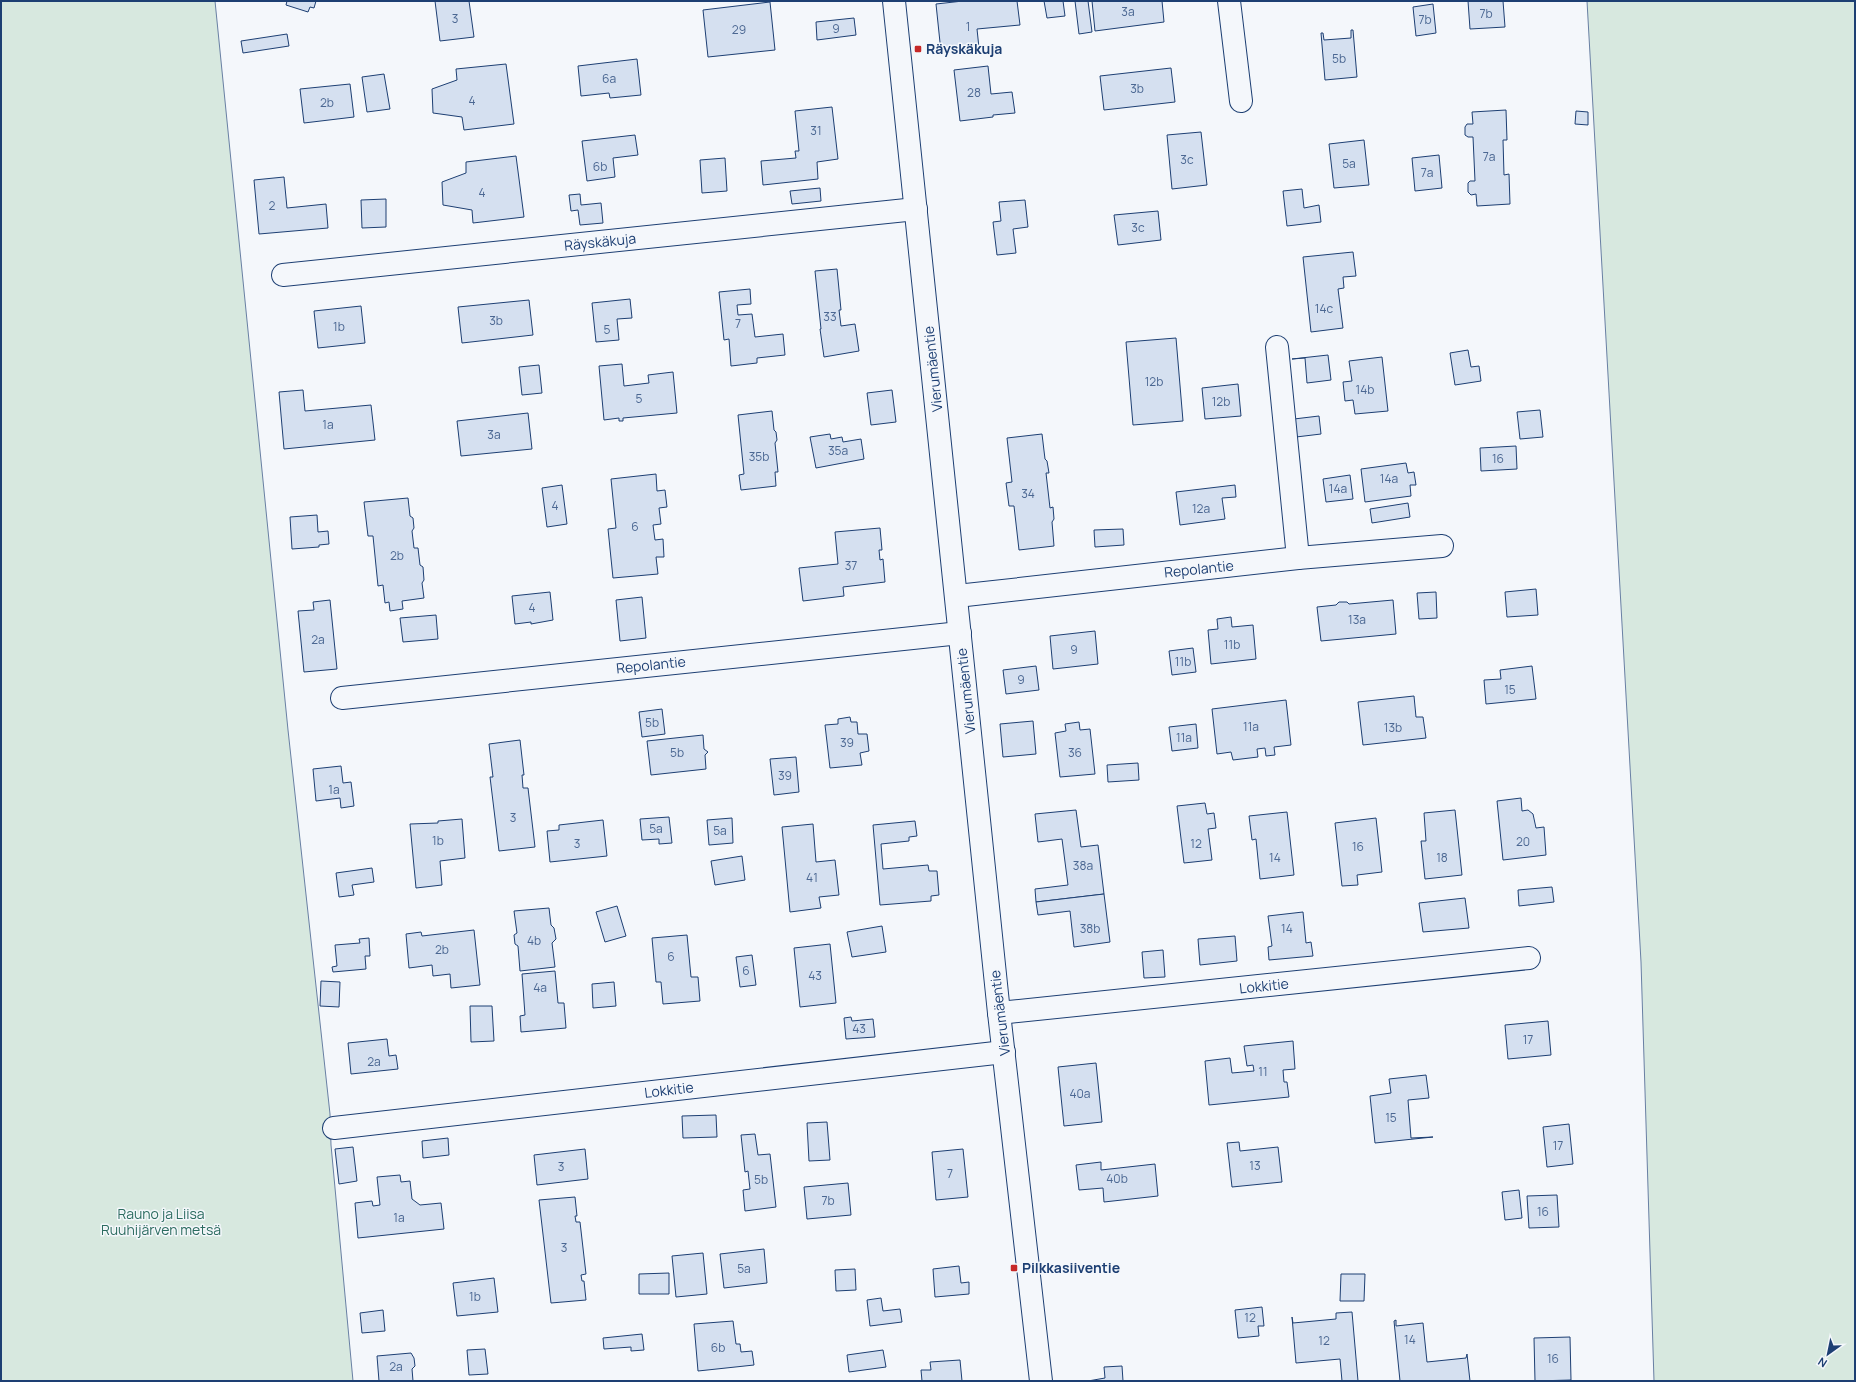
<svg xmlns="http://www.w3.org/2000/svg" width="1856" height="1382" viewBox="0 0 1856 1382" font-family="Manrope,sans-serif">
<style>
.green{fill:#d7e8df;stroke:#687fa3}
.building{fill:#d5e0f0;stroke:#1d3f73}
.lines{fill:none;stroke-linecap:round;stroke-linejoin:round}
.street-casing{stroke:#1d3f73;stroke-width:24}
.street{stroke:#f4f7fb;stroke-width:22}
.poi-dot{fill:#c62828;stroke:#f4f7fb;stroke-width:1.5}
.labels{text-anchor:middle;stroke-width:3;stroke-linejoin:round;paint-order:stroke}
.number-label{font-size:12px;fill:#4b6792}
.poi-label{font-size:14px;font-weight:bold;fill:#1d3f73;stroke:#f4f7fb;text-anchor:start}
.street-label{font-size:14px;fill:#1d3f73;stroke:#f4f7fb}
.park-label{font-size:14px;fill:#2c6c60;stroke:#f4f7fb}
</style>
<rect width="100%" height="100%" fill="#f4f7fb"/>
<g class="green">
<polygon points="1,1 215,1 288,730 330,1114 331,1145 353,1381 1,1381"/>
<polygon points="1587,1 1855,1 1855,1381 1654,1381 1641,962"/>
</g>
<g class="building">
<polygon points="287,1 316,1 314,8 310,7 308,12 286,5"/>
<polygon points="435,1 469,1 474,37 440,41"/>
<polygon points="963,1 1017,1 1020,25 977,29 979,48 941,52 936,4"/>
<polygon points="1044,1 1063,1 1065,16 1047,18"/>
<polygon points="1075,1 1088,1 1092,32 1079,34"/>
<polygon points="1092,1 1162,1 1164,22 1095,31"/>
<polygon points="1468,1 1503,1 1505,27 1470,29"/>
<polygon points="770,2 775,50 708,57 703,10"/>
<polygon points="1433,4 1436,33 1416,36 1413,7"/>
<polygon points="854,18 856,35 817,40 816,22"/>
<polygon points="1351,30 1353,30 1357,77 1325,80 1321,33 1323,33 1324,40 1351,38"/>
<polygon points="287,34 289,46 243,53 241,41"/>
<polygon points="637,59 641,95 610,98 609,93 581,96 578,66"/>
<polygon points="506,64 514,124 464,130 462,117 433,113 432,89 457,80 456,69"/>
<polygon points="988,66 991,94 1012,92 1015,113 993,115 993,117 960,121 954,70"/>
<polygon points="1171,68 1175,102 1104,110 1100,76"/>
<polygon points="384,74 390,109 367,112 362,77"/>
<polygon points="350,84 354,117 304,123 300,89"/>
<polygon points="832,107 838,159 817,162 818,179 763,185 761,161 796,158 795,151 799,151 795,111"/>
<polygon points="1506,110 1507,140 1503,140 1504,175 1509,174 1510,204 1477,206 1476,194 1471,195 1468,192 1468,183 1470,181 1475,181 1473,137 1468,137 1465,135 1465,127 1467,124 1473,124 1472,112"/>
<polygon points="1576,111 1588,112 1588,125 1575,124"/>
<polygon points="1201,132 1207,185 1172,189 1167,135"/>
<polygon points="635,135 638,155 613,158 615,177 587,181 582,141"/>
<polygon points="1364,140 1369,185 1334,188 1329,144"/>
<polygon points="1439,155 1442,188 1415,191 1412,158"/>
<polygon points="516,156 524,217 473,223 472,210 443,205 442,182 466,173 466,162"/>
<polygon points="725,158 727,191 702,193 700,160"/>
<polygon points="284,177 287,208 326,204 328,228 259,234 254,180"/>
<polygon points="820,188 821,201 792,204 790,191"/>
<polygon points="1302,189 1304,208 1319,205 1321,222 1287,226 1283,191"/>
<polygon points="580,194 581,205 601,203 603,223 580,225 578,210 571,211 569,195"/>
<polygon points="386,199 386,227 362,228 361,200"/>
<polygon points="1025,200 1028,227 1013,229 1016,253 997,255 993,222 1001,221 999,202"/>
<polygon points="1158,211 1161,240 1118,245 1114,215"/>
<polygon points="1353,252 1356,276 1343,277 1344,288 1338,289 1343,328 1311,332 1303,257"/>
<polygon points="837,269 841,310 839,310 841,326 855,324 859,351 824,357 820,329 821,329 815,271"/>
<polygon points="750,289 751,304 737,305 738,315 752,314 755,337 783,334 785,355 757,358 757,363 731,366 729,339 724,340 719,292"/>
<polygon points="630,299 632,318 617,319 619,340 596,342 592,303"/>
<polygon points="529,300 533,335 462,343 458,307"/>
<polygon points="361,306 365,343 318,348 314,311"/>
<polygon points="1176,338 1183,421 1133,425 1126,342"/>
<polygon points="1468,350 1471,367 1479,366 1481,381 1455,385 1450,353"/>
<polygon points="1328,355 1331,380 1307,383 1305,358 1292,359"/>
<polygon points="1382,357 1388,411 1355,414 1353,400 1345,401 1343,382 1352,381 1349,361"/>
<polygon points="622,364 624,386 649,383 648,375 673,372 677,413 623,418 623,421 619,421 619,418 604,420 599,366"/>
<polygon points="539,365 542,393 522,395 519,367"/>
<polygon points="1238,384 1241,416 1205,419 1202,388"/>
<polygon points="303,390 305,411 371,405 375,440 284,449 279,392"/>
<polygon points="892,390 896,422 871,425 867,393"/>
<polygon points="1540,410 1543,437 1520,439 1517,412"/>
<polygon points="772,411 774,430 776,432 777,440 775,443 778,472 775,472 776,486 741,490 739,475 744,474 738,415"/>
<polygon points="528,413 532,449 461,456 457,421"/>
<polygon points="1319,416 1321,434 1296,437 1294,419"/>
<polygon points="830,434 831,439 842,437 843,442 861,439 864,459 816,468 810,437"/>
<polygon points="1042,434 1045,459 1047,461 1049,473 1046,473 1050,508 1053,507 1054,519 1052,522 1054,546 1019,550 1014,506 1009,506 1006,483 1012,482 1007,438"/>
<polygon points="1516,446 1517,469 1481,471 1480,448"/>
<polygon points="1406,463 1408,473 1414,472 1416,485 1410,485 1411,496 1365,502 1361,469"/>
<polygon points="656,474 657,491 665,490 667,507 659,508 661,524 653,525 655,540 663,539 664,557 656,557 658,574 613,578 608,529 616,528 611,479"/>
<polygon points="1350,475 1353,499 1326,502 1323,479"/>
<polygon points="562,485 567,524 547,527 542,488"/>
<polygon points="1235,485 1236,497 1222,498 1225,519 1180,525 1176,492"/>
<polygon points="408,498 410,516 413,518 414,528 412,531 414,548 418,548 420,565 423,567 424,580 422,583 424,598 402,601 403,609 390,611 389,602 385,603 383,585 378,586 373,536 368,536 364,502"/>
<polygon points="1408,503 1410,517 1372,523 1370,509"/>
<polygon points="317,515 318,532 328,531 329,544 319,545 319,547 292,549 290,517"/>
<polygon points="880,528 882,550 879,550 880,560 883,559 885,582 843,587 844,596 803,601 799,568 838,564 835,532"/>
<polygon points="1123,529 1124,545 1095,547 1094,530"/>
<polygon points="1536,589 1538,615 1507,617 1505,592"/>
<polygon points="550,592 553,620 531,624 531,622 515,624 512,596"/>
<polygon points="1436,592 1437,618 1419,619 1417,593"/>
<polygon points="642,597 646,638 620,641 616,600"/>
<polygon points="330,600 337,669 304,672 298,611 314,610 313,602"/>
<polygon points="1393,600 1396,634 1321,641 1317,607 1336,605 1339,602 1347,602 1349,604"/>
<polygon points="436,615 438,639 403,642 400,618"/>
<polygon points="1231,617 1232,627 1253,625 1256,659 1211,664 1208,630 1218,629 1217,619"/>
<polygon points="1095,631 1098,664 1053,669 1050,636"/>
<polygon points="1193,648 1196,672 1172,675 1169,651"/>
<polygon points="1036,666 1039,690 1006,694 1003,670"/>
<polygon points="1532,666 1536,699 1486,704 1484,680 1501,679 1500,670"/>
<polygon points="1414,696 1416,717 1423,717 1426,738 1363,745 1358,702"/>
<polygon points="1286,700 1291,745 1274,747 1275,755 1266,756 1265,748 1257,749 1258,757 1233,760 1231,752 1217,754 1212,709"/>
<polygon points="662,709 665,734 642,737 639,712"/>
<polygon points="850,717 851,722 857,722 858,734 867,734 869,751 860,753 862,765 830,768 825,725 838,724 838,719"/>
<polygon points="1033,721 1036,754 1003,757 1000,724"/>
<polygon points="1079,722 1080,730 1090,729 1095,774 1060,777 1055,733 1066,731 1065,724"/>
<polygon points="1196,724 1198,748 1172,751 1169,727"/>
<polygon points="703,735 704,749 708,752 705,755 706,769 651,775 647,741"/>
<polygon points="520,740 524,775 522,775 523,788 528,788 535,847 499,851 490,777 493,777 489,744"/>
<polygon points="796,757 799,792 774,795 770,759"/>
<polygon points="1138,763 1139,780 1108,782 1107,765"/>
<polygon points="341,766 343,783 351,782 354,806 341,808 340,798 316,801 313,769"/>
<polygon points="1521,798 1522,811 1528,810 1533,814 1536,828 1544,827 1546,855 1503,860 1497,801"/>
<polygon points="1205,803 1207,814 1214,813 1216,828 1208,829 1212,860 1184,863 1177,806"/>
<polygon points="1076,810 1081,847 1098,845 1104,894 1036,902 1035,889 1068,885 1062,839 1038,842 1035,814"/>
<polygon points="1455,810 1462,875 1425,879 1421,841 1426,841 1424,813"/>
<polygon points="1287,812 1294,875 1260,879 1256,839 1252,840 1249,816"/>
<polygon points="669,817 672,843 659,844 659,839 642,840 640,819"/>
<polygon points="732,818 733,843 709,845 707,820"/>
<polygon points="1376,818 1382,872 1357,875 1358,885 1342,886 1335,823"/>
<polygon points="462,819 465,858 440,861 442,885 416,888 410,824 438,823 438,821"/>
<polygon points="603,820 607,856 550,862 547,831 559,830 559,825"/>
<polygon points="915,821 917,836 909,837 909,841 881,844 883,869 928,865 929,871 937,871 939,895 931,896 931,901 880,905 873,825"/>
<polygon points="813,824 816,862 835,860 839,895 819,897 821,908 790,912 782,827"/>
<polygon points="742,856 745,880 715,885 711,861"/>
<polygon points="372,868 374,882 352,885 354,895 339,897 336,873"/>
<polygon points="1552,887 1554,902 1519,906 1518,890"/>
<polygon points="1104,894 1110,942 1074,947 1070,911 1038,915 1036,902"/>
<polygon points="1465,898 1469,928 1423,932 1419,903"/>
<polygon points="617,906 626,936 605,942 596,912"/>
<polygon points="549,908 551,925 554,928 556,939 552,943 555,967 520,971 518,946 515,944 514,935 517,933 514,911"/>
<polygon points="1303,912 1306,943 1311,942 1313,956 1269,960 1268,947 1272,946 1268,916"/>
<polygon points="882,926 886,952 852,957 847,932"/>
<polygon points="474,930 480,985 451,988 450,974 433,976 432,965 409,968 406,934 421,932 422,936"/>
<polygon points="687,935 691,977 698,977 700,1001 663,1004 661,982 656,982 652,938"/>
<polygon points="1235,936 1237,961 1200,965 1198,939"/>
<polygon points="369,938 370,956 365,956 366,969 333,972 332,967 337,966 335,945 360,943 359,939"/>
<polygon points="830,944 836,1003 800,1007 794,948"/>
<polygon points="1163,950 1165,977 1144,978 1142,952"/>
<polygon points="752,955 756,985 740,987 736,957"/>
<polygon points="555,971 558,1003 564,1003 566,1028 521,1032 520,1016 525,1015 522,974"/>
<polygon points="321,981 340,982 339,1007 320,1006"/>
<polygon points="614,982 616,1006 593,1008 592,984"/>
<polygon points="470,1006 492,1006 494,1041 471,1042"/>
<polygon points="851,1017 852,1021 873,1019 875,1037 846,1039 844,1018"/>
<polygon points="1548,1021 1551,1055 1508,1059 1505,1025"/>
<polygon points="387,1039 389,1056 396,1055 398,1069 351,1074 348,1043"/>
<polygon points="1293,1041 1295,1069 1283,1070 1284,1082 1287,1082 1289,1097 1209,1105 1205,1061 1230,1058 1232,1073 1254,1071 1253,1065 1247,1066 1244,1046"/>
<polygon points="1096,1063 1102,1122 1064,1126 1058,1067"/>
<polygon points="1426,1075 1429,1098 1408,1100 1411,1138 1433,1137 1375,1143 1370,1096 1391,1093 1389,1079"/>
<polygon points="716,1115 717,1137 683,1138 682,1116"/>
<polygon points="827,1122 830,1160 809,1161 807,1123"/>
<polygon points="1569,1124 1573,1164 1547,1167 1543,1127"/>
<polygon points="755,1134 758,1155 770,1154 776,1207 745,1211 743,1190 750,1189 748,1171 745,1172 741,1135"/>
<polygon points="448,1138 449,1155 423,1158 422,1141"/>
<polygon points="1239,1142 1240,1151 1278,1147 1282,1182 1232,1187 1227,1143"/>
<polygon points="353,1147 357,1181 339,1184 335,1149"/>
<polygon points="585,1149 588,1179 537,1185 534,1155"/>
<polygon points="963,1149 968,1197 936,1200 932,1152"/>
<polygon points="1101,1162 1101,1170 1155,1164 1158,1196 1104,1202 1103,1188 1079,1190 1076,1165"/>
<polygon points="400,1175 401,1182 410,1181 412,1199 420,1205 441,1203 444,1229 358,1238 355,1203 372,1201 373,1206 380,1205 377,1177"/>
<polygon points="848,1183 851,1215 807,1219 804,1187"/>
<polygon points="1519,1190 1522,1218 1505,1220 1502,1192"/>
<polygon points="1557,1195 1559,1227 1529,1228 1527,1196"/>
<polygon points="575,1197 577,1216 575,1216 576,1222 580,1222 586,1274 581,1275 582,1281 584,1281 586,1300 551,1303 539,1200"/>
<polygon points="764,1249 767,1283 724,1288 720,1254"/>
<polygon points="703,1253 707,1294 676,1297 672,1256"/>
<polygon points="959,1266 961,1283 969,1282 969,1294 935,1297 933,1269"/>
<polygon points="855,1269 856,1290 836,1291 835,1270"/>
<polygon points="669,1273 669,1294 639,1294 639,1274"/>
<polygon points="1341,1274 1365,1274 1364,1301 1340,1301"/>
<polygon points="494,1278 498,1312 457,1316 453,1283"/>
<polygon points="881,1298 883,1311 900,1309 902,1322 870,1326 867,1300"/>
<polygon points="1262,1307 1264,1326 1258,1326 1259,1336 1238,1338 1235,1310"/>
<polygon points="383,1310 385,1331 362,1333 360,1313"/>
<polygon points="1352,1312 1358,1381 1342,1381 1340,1359 1296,1363 1292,1317 1293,1323 1336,1319 1336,1313"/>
<polygon points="1396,1320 1396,1326 1423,1323 1427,1362 1466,1358 1467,1354 1470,1381 1400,1381 1394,1321"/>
<polygon points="733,1321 736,1344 740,1344 741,1352 752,1351 754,1365 698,1371 694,1324"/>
<polygon points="642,1334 644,1350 631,1351 631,1347 604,1349 603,1338"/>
<polygon points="1570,1337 1571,1380 1535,1381 1534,1338"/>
<polygon points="485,1349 488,1374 469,1375 467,1350"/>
<polygon points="883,1350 886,1367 849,1372 847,1355"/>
<polygon points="411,1353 414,1358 415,1366 412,1369 413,1381 379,1381 377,1356"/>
<polygon points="960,1360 962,1381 922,1381 921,1370 931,1370 930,1362"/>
<polygon points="1122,1366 1123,1381 1088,1381 1105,1378 1104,1367"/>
</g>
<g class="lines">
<g class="street-casing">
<g id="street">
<polyline points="894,1 999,1013 1041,1381"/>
<polyline points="1229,1 1241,101"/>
<polyline points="283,275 916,209"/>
<polyline points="1277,347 1298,558"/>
<polyline points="957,596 1298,558 1442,546"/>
<polyline points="342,698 960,633"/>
<polyline points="999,1013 1529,958"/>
<polyline points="334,1128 1004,1052"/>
</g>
</g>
<use href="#street" class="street"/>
</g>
<g class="poi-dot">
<rect x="914" y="45" width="8" height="8" rx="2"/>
<rect x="1010" y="1264" width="8" height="8" rx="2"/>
</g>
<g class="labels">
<g class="number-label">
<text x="1128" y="16">3a</text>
<text x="1486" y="18">7b</text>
<text x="455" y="23">3</text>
<text x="1425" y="24">7b</text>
<text x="968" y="31">1</text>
<text x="836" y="33">9</text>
<text x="739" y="34">29</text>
<text x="1339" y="63">5b</text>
<text x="609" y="83">6a</text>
<text x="1137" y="93">3b</text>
<text x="974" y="97">28</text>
<text x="472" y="105">4</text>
<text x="327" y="107">2b</text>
<text x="816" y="135">31</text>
<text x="1489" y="161">7a</text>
<text x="1187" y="164">3c</text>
<text x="1349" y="168">5a</text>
<text x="600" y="171">6b</text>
<text x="1427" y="177">7a</text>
<text x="482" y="197">4</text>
<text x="272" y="210">2</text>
<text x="1138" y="232">3c</text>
<text x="1324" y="313">14c</text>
<text x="830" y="321">33</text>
<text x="496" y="325">3b</text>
<text x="738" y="328">7</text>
<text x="339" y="331">1b</text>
<text x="607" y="334">5</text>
<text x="1154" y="386">12b</text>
<text x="1365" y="394">14b</text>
<text x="639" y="403">5</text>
<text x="1221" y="406">12b</text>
<text x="328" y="429">1a</text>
<text x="494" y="439">3a</text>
<text x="838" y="455">35a</text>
<text x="759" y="461">35b</text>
<text x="1498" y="463">16</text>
<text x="1389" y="483">14a</text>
<text x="1338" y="493">14a</text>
<text x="1028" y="498">34</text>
<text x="555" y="510">4</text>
<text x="1201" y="513">12a</text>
<text x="635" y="531">6</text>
<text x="397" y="560">2b</text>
<text x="851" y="570">37</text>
<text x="532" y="612">4</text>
<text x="1357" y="624">13a</text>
<text x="318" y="644">2a</text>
<text x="1232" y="649">11b</text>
<text x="1074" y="654">9</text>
<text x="1183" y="666">11b</text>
<text x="1021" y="684">9</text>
<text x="1510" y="694">15</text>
<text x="652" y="727">5b</text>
<text x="1251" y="731">11a</text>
<text x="1393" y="732">13b</text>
<text x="1184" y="742">11a</text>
<text x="847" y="747">39</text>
<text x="677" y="757">5b</text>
<text x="1075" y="757">36</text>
<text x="785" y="780">39</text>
<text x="334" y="794">1a</text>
<text x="513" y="822">3</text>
<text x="656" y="833">5a</text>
<text x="720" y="835">5a</text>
<text x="438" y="845">1b</text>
<text x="1523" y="846">20</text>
<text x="577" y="848">3</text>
<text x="1196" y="848">12</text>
<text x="1358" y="851">16</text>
<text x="1275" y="862">14</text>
<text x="1442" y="862">18</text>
<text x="1083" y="870">38a</text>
<text x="812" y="882">41</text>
<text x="1090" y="933">38b</text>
<text x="1287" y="933">14</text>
<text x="534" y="945">4b</text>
<text x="442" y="954">2b</text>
<text x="671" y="961">6</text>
<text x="746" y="975">6</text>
<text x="815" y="980">43</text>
<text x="540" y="992">4a</text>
<text x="859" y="1033">43</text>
<text x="1528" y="1044">17</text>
<text x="374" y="1066">2a</text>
<text x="1263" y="1076">11</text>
<text x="1080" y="1098">40a</text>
<text x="1391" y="1122">15</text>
<text x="1558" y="1150">17</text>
<text x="1255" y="1170">13</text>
<text x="561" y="1171">3</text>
<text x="950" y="1178">7</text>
<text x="1117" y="1183">40b</text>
<text x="761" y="1184">5b</text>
<text x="828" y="1205">7b</text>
<text x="1543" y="1216">16</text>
<text x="399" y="1222">1a</text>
<text x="564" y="1252">3</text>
<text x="744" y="1273">5a</text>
<text x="475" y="1301">1b</text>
<text x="1250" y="1322">12</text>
<text x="1410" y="1344">14</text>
<text x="1324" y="1345">12</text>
<text x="718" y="1352">6b</text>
<text x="1553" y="1363">16</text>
<text x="396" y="1371">2a</text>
</g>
<g class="poi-label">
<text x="926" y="54">Räyskäkuja</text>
<text x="1022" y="1273">Pilkkasiiventie</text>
</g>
<g class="street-label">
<text transform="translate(600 242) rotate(-6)" y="5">Räyskäkuja</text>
<text transform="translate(933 369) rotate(-96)" y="5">Vierumäentie</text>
<text transform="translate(1199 569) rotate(-6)" y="5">Repolantie</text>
<text transform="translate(651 665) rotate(-6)" y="5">Repolantie</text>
<text transform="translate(966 691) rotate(-96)" y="5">Vierumäentie</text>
<text transform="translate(1264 986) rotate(-6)" y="5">Lokkitie</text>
<text transform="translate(1000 1013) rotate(-97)" y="5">Vierumäentie</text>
<text transform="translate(669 1090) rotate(-7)" y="5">Lokkitie</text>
</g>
<g class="park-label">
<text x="161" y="1219">Rauno ja Liisa<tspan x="161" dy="16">Ruuhijärven metsä</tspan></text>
</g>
</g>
<rect width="1856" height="1382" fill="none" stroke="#1d3f73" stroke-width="4"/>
<g transform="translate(1828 1354) rotate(213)" stroke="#f4f7fb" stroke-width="3" paint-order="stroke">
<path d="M0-3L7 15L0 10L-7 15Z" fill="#1d3f73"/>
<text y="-6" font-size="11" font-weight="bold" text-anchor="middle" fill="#1d3f73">N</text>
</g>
</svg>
